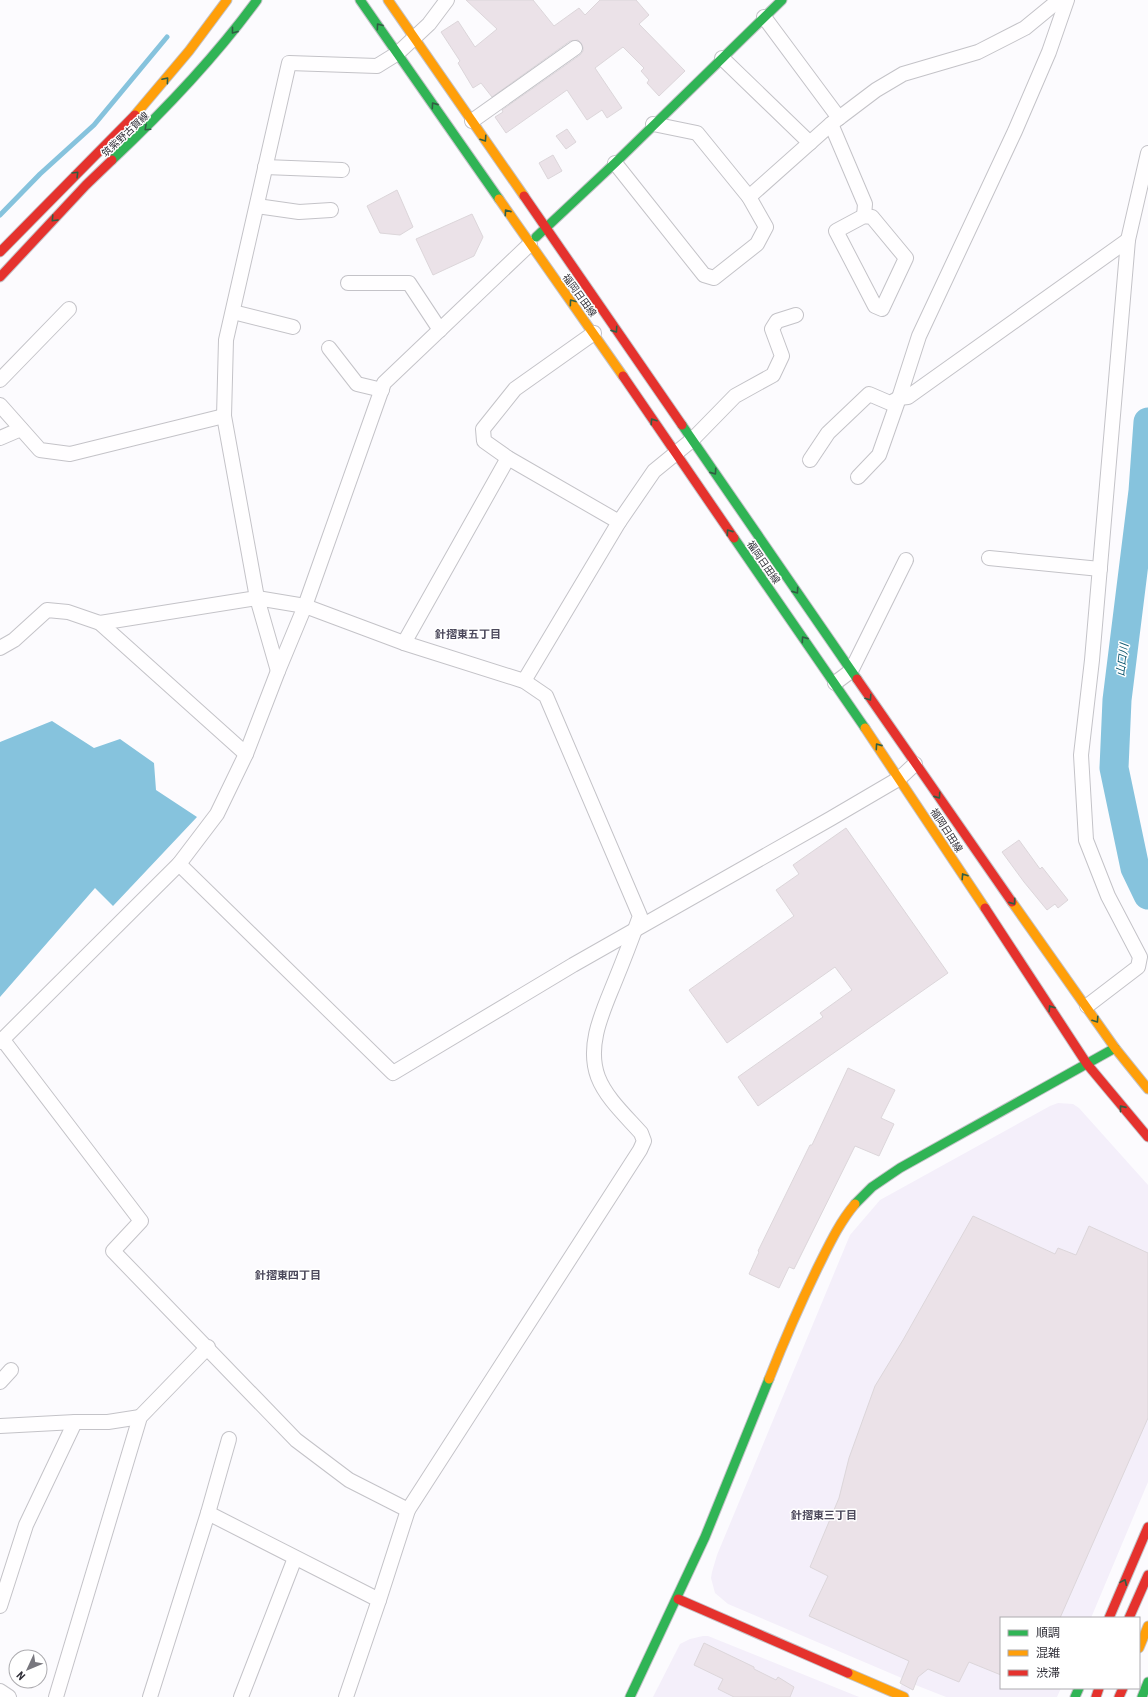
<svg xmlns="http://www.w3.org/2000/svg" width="1148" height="1697" viewBox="0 0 1148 1697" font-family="'Roboto Condensed','Noto Sans JP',sans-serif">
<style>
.commercial{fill:#f4effa}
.water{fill:#86c3dd}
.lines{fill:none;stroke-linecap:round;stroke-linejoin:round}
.stream{stroke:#86c3dd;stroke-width:5}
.river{stroke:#86c3dd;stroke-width:29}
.building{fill:#ebe2e8;stroke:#dcd6da}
.street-casing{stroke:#c4c3c8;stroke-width:16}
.fast-casing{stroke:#c4c3c8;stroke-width:11}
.slow-casing{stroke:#c4c3c8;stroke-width:11}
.jam-casing{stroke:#c4c3c8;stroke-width:11}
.street{stroke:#fffeff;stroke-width:14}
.fast{stroke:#30b455;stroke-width:9}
.slow{stroke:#ff9f0a;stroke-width:9}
.jam{stroke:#e5322d;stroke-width:9}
.oneway{stroke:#315e43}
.labels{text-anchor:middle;stroke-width:3;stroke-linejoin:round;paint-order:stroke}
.street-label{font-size:10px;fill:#313039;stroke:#fff}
.neighbourhood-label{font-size:11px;font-weight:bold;fill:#4b485b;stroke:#fff}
.water-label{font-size:11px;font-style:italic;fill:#0b556e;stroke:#fff}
</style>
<rect width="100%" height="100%" fill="#fcfbfe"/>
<g class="commercial">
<polygon points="1058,1103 1073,1104 1079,1108 1148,1185 1148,1482 1091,1618 1001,1618 1001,1688 1061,1688 1057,1697 946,1697 913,1684 907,1697 896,1697 904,1679 728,1604 715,1593 711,1578 712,1572 717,1555 850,1235 880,1200 1050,1106"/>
<polygon points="703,1636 708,1636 859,1697 653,1697 680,1644 690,1639"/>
</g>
<polygon class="water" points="52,721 94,748 120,739 154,763 156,790 197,817 113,906 95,888 0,997 0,742"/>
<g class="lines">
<polyline class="stream" points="0,215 40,174 94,125 167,37"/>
<polyline class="river" points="1148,422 1143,491 1117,700 1114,768 1135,868 1148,895"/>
</g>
<g class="building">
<polygon points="466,0 533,0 554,26 579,8 585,15 600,0 636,0 649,15 639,24 685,71 659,96 647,83 649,80 641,71 644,68 623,47 595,68 622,108 607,118 602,110 587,120 567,90 506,133 495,117 503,112 502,110 580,55 583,51 583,47 578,40 570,41 492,97 481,83 473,88 458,63 460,61 441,32 458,21 475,47 497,29"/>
<polygon points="567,129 576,142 566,149 556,136"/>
<polygon points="553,155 562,171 548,179 539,163"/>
<polygon points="397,190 413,227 400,235 380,233 367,206"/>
<polygon points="472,214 483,237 474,256 433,275 416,239"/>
<polygon points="846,828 948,973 758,1106 738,1077 823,1017 820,1013 852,990 835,967 727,1043 689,990 794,916 776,890 799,874 793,865"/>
<polygon points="1019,840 1040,869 1042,867 1068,900 1058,908 1055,904 1047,910 1024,882 1002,852"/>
<polygon points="848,1068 895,1090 881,1118 894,1124 879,1156 855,1146 794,1269 789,1267 779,1288 749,1274 759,1252 758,1251 810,1145 812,1145"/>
<polygon points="973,1216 1055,1254 1058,1248 1076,1255 1089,1226 1148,1253 1148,1418 1060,1618 1001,1618 1001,1675 969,1662 959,1682 928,1669 918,1677 913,1690 900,1683 909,1661 809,1616 828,1576 810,1567 839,1498 849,1458 875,1386 903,1340"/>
<polygon points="704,1643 754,1667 754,1669 776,1680 778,1677 794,1687 790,1697 734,1697 718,1689 723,1679 694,1665"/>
</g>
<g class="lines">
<g class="street-casing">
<g id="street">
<polyline points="1067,0 1049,52 1015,131 919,336 899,398 908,397 1128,240"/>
<polyline points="764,17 839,118"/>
<polyline points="722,58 810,143"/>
<polyline points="472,121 575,48"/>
<polyline points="653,124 697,133 749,197 831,124 876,90 903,74 978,52 1025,28 1059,0"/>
<polyline points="831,124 865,204 864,216"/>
<polyline points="615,163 704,275 714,278 757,244 766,227 749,197"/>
<polyline points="265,167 342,170"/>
<polyline points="257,206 299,212 331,210"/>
<polygon points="864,216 872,217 906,258 882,309 875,306 836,231"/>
<polyline points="348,283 409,283 440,330"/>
<polyline points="233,312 293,327"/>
<polyline points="594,333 515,389 483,429 484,441 508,458 619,522"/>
<polyline points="329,348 357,384 382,390"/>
<polyline points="0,380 69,309"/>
<polyline points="0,405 40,450 70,454 224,416"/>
<polyline points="0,438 21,429"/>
<polyline points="810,460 828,433 869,394 890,403 899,398"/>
<polyline points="858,477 879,455 899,398"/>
<polyline points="989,558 1100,569"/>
<polyline points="100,623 246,754"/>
<polyline points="404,643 508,458"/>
<path d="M 0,648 L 14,640 L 47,610 L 68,612 L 100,623 L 257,598 L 305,606 L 404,643 L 524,681 L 546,696 L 640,916 C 632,938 624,959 615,981 C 603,1011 586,1045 598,1077 C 606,1098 626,1116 641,1133 L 644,1141 L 640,1150 L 408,1510 L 379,1600 L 346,1697"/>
<polyline points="278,671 257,598 224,416 226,340 289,63 377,66 398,53 429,24 447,0"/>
<polyline points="524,681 619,522 654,471 692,440 735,396 773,375 782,356 772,329 777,321 796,315"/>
<polyline points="835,683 851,671 906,560"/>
<polyline points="179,864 393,1073 573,965 830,819 900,778 915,764"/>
<polyline points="1087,1006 1138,967 1140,957 1108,896 1086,840 1081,755 1092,660 1128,240 1148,153"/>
<polyline points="3,1040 141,1221 113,1251 296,1440 349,1480 408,1510"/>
<polyline points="0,1042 179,864 217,814 246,754 278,671 305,606 384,383 530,244"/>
<polyline points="0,1382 11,1370"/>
<polyline points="0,1426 75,1422 108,1422 140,1417"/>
<polyline points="208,1513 229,1439"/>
<polyline points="0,1606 26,1525 75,1422"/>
<polyline points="0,1691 9,1697"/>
<polyline points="56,1697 140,1417 208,1347"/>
<polyline points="150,1697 208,1513 379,1600"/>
<polyline points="241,1697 295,1558"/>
</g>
</g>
<g class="fast-casing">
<g id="fast">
<polyline points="360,0 499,199"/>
<path d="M 112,160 C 165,110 214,59 257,0"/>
<polyline points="536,237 615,163 782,0"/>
<polyline points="682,425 857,679"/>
<polyline points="734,538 865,728"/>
<polyline points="855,1204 872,1187 900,1168 1115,1048"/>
<polyline points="630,1697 705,1537 769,1379"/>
<polyline points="1075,1697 1079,1688"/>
<polyline points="1142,1697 1148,1682"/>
</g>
</g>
<g class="slow-casing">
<g id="slow">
<polyline points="388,0 524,196"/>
<polyline points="135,115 189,51 227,0"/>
<polyline points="499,199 623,376"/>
<polyline points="865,728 985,908"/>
<polyline points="1012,902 1115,1048 1148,1089"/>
<path d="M 769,1379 C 784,1341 800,1304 818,1267 C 829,1245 839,1223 855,1204"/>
<polyline points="1139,1648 1148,1626"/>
<polyline points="848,1673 904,1697"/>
</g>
</g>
<g class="jam-casing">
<g id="jam">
<polyline points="524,196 682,425"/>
<polyline points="0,252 135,115"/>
<polyline points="0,277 86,185 112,160"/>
<polyline points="623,376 734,538"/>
<polyline points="857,679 1012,902"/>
<polyline points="985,908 1087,1064 1148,1137"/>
<polyline points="678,1599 848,1673"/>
<polyline points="1109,1618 1148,1527"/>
<polyline points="1129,1618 1148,1575"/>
<polyline points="1096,1697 1099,1688"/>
<polyline points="1119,1697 1123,1688"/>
</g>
</g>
<use href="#street" class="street"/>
<use href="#fast" class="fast"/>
<use href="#slow" class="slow"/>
<use href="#jam" class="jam"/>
</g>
<defs><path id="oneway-chevron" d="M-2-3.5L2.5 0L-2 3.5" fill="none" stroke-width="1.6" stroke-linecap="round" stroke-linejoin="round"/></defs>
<g class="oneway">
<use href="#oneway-chevron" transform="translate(379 26) rotate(-126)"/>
<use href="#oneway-chevron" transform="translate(234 31) rotate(128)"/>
<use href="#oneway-chevron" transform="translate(166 80) rotate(-50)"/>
<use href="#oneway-chevron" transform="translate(434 105) rotate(-125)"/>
<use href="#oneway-chevron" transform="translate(147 128) rotate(137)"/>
<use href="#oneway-chevron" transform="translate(484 139) rotate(56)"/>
<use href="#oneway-chevron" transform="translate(76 174) rotate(-45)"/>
<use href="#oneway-chevron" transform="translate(507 212) rotate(-125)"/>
<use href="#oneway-chevron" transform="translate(54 219) rotate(133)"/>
<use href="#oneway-chevron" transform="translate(572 302) rotate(-126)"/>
<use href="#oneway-chevron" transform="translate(615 330) rotate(55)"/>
<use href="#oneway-chevron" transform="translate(653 421) rotate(-124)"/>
<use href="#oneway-chevron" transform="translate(714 472) rotate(55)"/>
<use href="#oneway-chevron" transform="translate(729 532) rotate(-125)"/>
<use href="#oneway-chevron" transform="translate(796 591) rotate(55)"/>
<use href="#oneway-chevron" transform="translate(804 639) rotate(-125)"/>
<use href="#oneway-chevron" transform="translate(869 698) rotate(56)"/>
<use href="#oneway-chevron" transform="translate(878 746) rotate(-125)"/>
<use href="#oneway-chevron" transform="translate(938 796) rotate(55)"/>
<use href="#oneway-chevron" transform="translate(964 876) rotate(-123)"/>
<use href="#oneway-chevron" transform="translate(1013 902) rotate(55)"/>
<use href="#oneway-chevron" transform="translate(1051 1008) rotate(-123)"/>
<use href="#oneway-chevron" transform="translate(1096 1020) rotate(56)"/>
<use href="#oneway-chevron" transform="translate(1122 1108) rotate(-129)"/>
<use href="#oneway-chevron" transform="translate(1124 1582) rotate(-66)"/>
</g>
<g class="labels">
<g class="street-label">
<text transform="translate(125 134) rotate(-43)" y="4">筑紫野古賀線</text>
<text transform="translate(580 295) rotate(54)" y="4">福岡日田線</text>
<text transform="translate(764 562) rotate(55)" y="4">福岡日田線</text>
<text transform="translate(947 830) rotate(57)" y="4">福岡日田線</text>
</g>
<g class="neighbourhood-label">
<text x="468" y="638">針摺東五丁目</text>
<text x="288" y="1279">針摺東四丁目</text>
<text x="824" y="1519">針摺東三丁目</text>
</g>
<g class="water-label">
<text transform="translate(1122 660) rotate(-83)" y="4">山口川</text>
</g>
</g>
<rect x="1000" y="1617" width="140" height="72" fill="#ffffff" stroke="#adacb0"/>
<rect x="1008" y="1630" width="20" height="6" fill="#30b455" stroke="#adacb0"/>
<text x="1036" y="1637" font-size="12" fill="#313039">順調</text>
<rect x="1008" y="1650" width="20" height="6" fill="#ff9f0a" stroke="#adacb0"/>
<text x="1036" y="1657" font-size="12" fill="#313039">混雑</text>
<rect x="1008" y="1670" width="20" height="6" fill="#e5322d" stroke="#adacb0"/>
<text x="1036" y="1677" font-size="12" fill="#313039">渋滞</text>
<g transform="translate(28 1669) rotate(226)"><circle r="19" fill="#ffffff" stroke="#adacb0"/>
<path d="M0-3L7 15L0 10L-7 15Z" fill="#78777e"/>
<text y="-6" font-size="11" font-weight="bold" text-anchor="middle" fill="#313039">N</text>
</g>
</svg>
